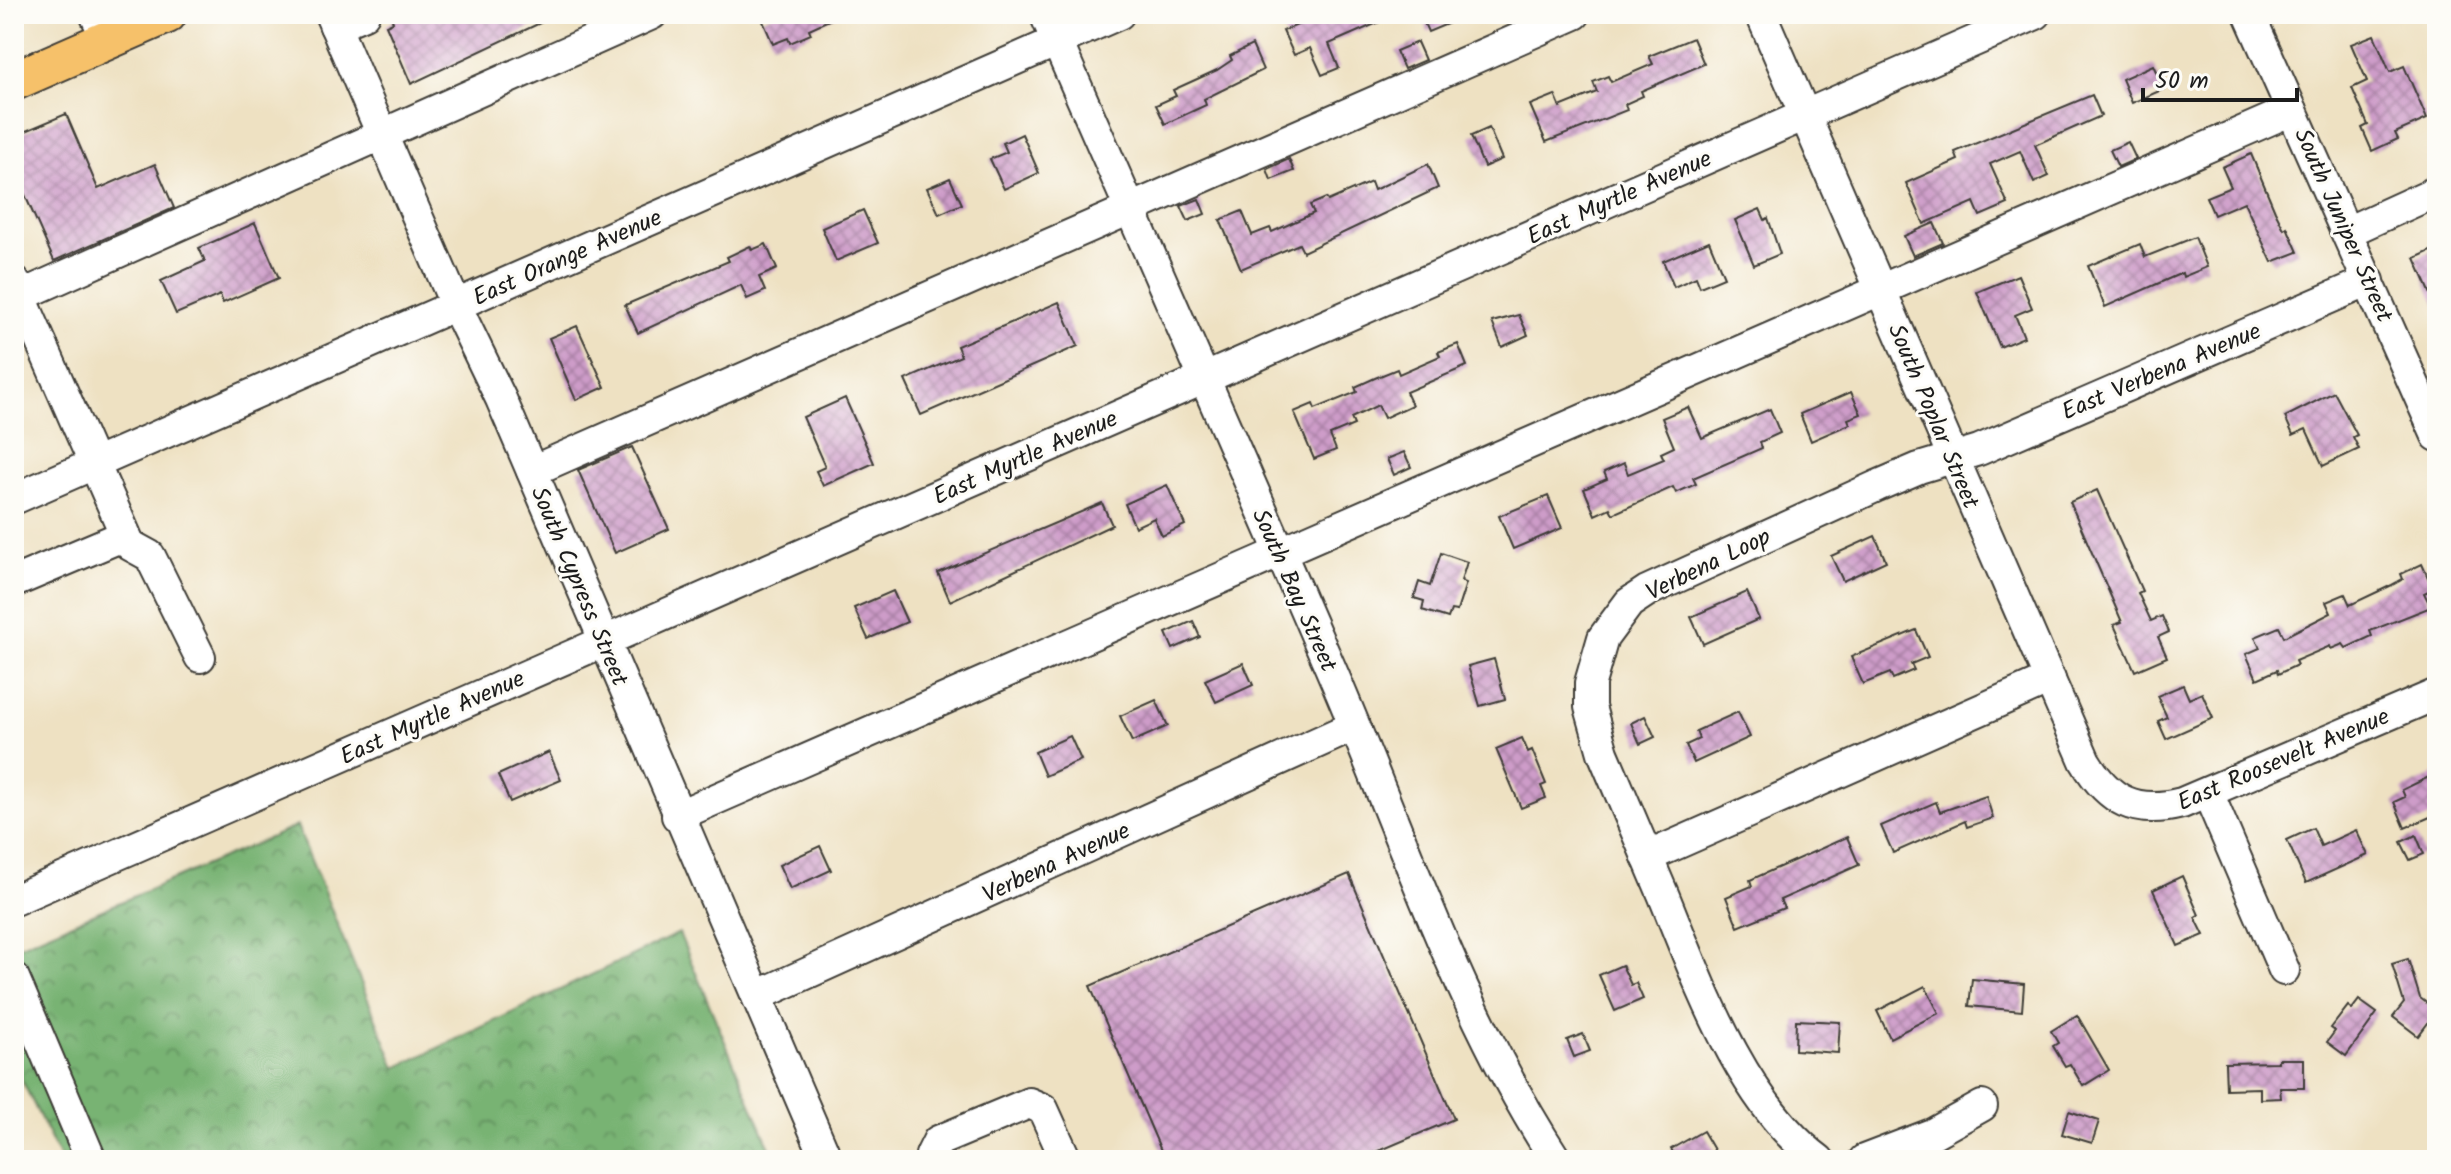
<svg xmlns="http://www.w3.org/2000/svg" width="2451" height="1174" viewBox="0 0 2451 1174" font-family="Kalam,sans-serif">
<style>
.forest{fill:url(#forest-crowns);stroke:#4a6848;stroke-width:2}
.building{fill:url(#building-cross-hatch)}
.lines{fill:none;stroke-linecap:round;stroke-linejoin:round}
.minor-casing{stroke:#3c3a35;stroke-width:34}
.major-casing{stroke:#3c3a35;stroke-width:42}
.minor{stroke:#fff;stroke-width:30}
.major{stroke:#f6c16b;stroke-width:38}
.labels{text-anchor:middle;stroke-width:6;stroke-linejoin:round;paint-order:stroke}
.street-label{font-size:24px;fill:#1c1c1c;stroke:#fdfcf7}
</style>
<defs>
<pattern id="forest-crowns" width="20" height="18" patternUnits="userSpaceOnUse" patternTransform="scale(2)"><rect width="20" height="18" fill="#78b373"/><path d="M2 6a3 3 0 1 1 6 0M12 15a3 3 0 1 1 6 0" fill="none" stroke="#62915e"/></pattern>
<pattern id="building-cross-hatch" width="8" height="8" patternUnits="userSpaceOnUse" patternTransform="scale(2)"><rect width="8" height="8" fill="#ce9cc9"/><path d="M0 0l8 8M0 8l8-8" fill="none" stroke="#a67ea2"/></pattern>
</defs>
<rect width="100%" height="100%" fill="#fdfcf7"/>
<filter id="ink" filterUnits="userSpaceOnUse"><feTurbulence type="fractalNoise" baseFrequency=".0125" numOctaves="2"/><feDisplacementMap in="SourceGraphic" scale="16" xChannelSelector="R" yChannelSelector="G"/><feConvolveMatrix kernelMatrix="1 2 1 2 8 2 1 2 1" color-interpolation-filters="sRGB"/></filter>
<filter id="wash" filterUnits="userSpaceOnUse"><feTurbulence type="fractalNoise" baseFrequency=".006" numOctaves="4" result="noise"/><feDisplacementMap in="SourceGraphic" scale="32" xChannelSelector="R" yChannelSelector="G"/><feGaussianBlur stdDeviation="1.8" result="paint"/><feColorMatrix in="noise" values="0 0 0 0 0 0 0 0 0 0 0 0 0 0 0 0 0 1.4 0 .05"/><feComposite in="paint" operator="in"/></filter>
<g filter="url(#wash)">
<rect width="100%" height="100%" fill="#eee1c2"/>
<polygon class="forest" points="297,826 396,1068 679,933 775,1160 61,1160 14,1064 14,948"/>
<g id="blocks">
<g class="building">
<polygon points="390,14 559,14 411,84 386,25 393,22"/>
<polygon points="774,14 842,14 809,29 811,34 790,43 788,38 773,44 762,19"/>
<polygon points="1296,14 1398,14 1329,44 1339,68 1322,75 1310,48 1294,55 1283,31 1300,24"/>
<polygon points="1420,14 1471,14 1428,32"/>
<polygon points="2374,35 2390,72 2404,66 2427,119 2395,133 2398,139 2372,151 2362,128 2368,125 2352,88 2367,81 2351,44"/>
<polygon points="1693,38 1704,64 1641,91 1643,96 1625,104 1627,110 1546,142 1530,105 1555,95 1560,107 1597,92 1593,82 1608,76 1611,82 1653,64 1649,56"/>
<polygon points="1417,42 1425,60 1404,69 1396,51"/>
<polygon points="1252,45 1263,70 1204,99 1206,105 1165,124 1156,105 1176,96 1173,90 1217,70 1232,60 1230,56"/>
<polygon points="2153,65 2164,89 2132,103 2122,79"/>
<polygon points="2092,95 2101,116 2035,145 2049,176 2034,183 2020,151 1990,164 2008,204 1980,216 1974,202 1924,224 1906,183 1958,160 1955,152"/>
<polygon points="66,114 98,189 155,164 174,208 54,261 14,170 14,136"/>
<polygon points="1489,128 1502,159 1484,167 1471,136"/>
<polygon points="1022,134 1039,173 1004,189 990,159 1007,152 1003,143"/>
<polygon points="2128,142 2136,159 2118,167 2110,150"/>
<polygon points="2251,154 2275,211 2284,229 2287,227 2298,252 2272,262 2244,202 2214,215 2206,197 2231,187 2222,167"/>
<polygon points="1289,159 1294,171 1271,180 1267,169"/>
<polygon points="1428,164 1438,188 1303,252 1299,244 1241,269 1220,220 1242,211 1252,235 1270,228 1272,232 1314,213 1310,205 1326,198 1328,201 1371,182 1374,190"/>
<polygon points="950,178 962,204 939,214 927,188"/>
<polygon points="1199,199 1205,214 1188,221 1181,206"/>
<polygon points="1760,209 1765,220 1768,218 1780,254 1754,265 1735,220"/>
<polygon points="863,210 878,243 836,261 822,228"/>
<polygon points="255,223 279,278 223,303 220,295 176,314 161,281 205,261 199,248"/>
<polygon points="1934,223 1943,243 1913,256 1904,236"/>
<polygon points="2195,237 2207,267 2183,277 2182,273 2105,307 2088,266 2140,244 2145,257"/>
<polygon points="1709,241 1724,277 1700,287 1696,277 1674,287 1663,261"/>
<polygon points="766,244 777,269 759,277 765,291 747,299 741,285 638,333 625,305 729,261 727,257 750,246 752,250"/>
<polygon points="2437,248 2437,308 2415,258"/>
<polygon points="2018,275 2032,308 2015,315 2024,337 2000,347 1977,292"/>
<polygon points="1059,302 1078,346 921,415 905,380 961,356 957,346"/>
<polygon points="1519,315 1528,335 1502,347 1492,322"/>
<polygon points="577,326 605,387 576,400 549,338"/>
<polygon points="1458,344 1467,366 1406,392 1412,405 1384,418 1378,405 1351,418 1354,425 1330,435 1336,450 1314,459 1294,412 1313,404 1315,409 1357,392 1355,387 1375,378 1397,369 1399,374 1440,356 1438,352"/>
<polygon points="1851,392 1861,414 1848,419 1850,424 1811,441 1800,414"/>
<polygon points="2334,392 2357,435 2353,437 2359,449 2323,466 2306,429 2293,435 2285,417"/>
<polygon points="845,398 874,463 823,486 816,471 825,467 803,417"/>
<polygon points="1688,407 1702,438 1770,409 1780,433 1760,442 1762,448 1693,478 1696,484 1676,493 1673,487 1613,514 1610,508 1595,515 1584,489 1607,479 1604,472 1624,463 1628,474 1664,459 1661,453 1674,447 1662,418"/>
<polygon points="632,447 669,529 615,553 578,470"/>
<polygon points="1404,452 1411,467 1394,475 1387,459"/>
<polygon points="1167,485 1185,525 1162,536 1154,518 1135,527 1125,504"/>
<polygon points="2097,490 2142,591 2138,593 2151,621 2162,616 2169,632 2158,637 2167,657 2135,671 2114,625 2122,622 2070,502"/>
<polygon points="1548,496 1562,528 1513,549 1499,516"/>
<polygon points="1102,503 1112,525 950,601 938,573"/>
<polygon points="1875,536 1886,561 1843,581 1831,556"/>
<polygon points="1441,553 1467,562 1461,581 1466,583 1457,611 1451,610 1448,618 1422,610 1424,601 1414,598 1419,582 1430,586"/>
<polygon points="2422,564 2433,589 2424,593 2431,607 2370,631 2372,636 2346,648 2343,644 2331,649 2330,646 2295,661 2297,665 2278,674 2277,670 2257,679 2246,654 2260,648 2255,637 2279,627 2284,637 2331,613 2326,602 2345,594 2350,605 2392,585 2403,579 2401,574"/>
<polygon points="893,591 907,622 868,639 854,608"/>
<polygon points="1747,592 1759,619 1703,644 1691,617"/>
<polygon points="1193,621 1200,637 1173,649 1166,633"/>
<polygon points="1916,630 1928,657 1911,664 1914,670 1893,679 1890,673 1863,684 1851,657"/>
<polygon points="1494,659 1505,699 1480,706 1468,666"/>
<polygon points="1243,663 1253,685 1216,702 1205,680"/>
<polygon points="2183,685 2189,699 2202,693 2213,718 2166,739 2158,721 2167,717 2157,696"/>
<polygon points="1156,700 1168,726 1132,742 1120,716"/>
<polygon points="1738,712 1750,737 1694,763 1686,745 1699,739 1696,731"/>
<polygon points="1645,716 1655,737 1640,744 1631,723"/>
<polygon points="1070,736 1081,760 1045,776 1035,752"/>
<polygon points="1522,738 1528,752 1532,750 1546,784 1541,786 1546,798 1521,808 1496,749"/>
<polygon points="549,752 561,780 510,802 498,775"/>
<polygon points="2437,773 2437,814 2405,828 2394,802 2405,797 2402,790"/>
<polygon points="1986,796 1993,818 1967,827 1965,821 1893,853 1881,826 1936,802 1940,812"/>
<polygon points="2313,828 2321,846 2356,830 2368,855 2306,883 2287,840"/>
<polygon points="2416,835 2424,854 2410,860 2401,842"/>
<polygon points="1847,837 1859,865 1780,900 1784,908 1738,927 1726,897 1752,886 1750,880"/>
<polygon points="820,846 831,870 790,889 779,865"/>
<polygon points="1349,874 1454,1119 1358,1160 1165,1160 1090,986"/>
<polygon points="2182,876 2199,915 2195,917 2204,935 2178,946 2153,890"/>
<polygon points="2408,959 2420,998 2437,1011 2418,1036 2393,1017 2404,1003 2392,964"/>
<polygon points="1622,965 1631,985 1636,983 1643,999 1615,1011 1599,975"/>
<polygon points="1972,979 2024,984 2022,1011 1969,1006"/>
<polygon points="1925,986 1939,1013 1890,1038 1877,1011"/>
<polygon points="2359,1000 2377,1013 2346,1056 2327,1042 2335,1031 2331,1028 2348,1006 2352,1009"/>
<polygon points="2077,1015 2109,1070 2083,1086 2070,1064 2065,1066 2053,1046 2058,1043 2051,1031"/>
<polygon points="1796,1020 1840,1022 1838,1053 1795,1050"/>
<polygon points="1583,1034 1590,1051 1574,1057 1567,1040"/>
<polygon points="2278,1059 2304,1059 2304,1088 2280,1088 2281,1098 2260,1099 2260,1088 2226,1089 2225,1063 2278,1062"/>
<polygon points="2069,1111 2099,1121 2092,1143 2062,1134"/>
<polygon points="1703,1131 1720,1160 1678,1160 1671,1149"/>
</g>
</g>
</g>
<g filter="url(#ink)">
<use href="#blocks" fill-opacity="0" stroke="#3c3a35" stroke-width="2"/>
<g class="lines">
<g class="minor-casing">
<g id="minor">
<polyline points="95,14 107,40"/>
<polyline points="330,14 456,306 501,399 827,1160"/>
<path d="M 1045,14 C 1140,232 1236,449 1330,667 C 1401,831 1458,1010 1556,1160"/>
<path d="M 1761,14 L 2085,761 C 2109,801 2135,815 2182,803 L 2437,694"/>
<polyline points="2249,14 2437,436"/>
<polyline points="335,26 364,14"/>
<polyline points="2347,232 2437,191"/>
<polyline points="14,281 130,545 150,556 200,657"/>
<polyline points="20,296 652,14"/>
<polyline points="532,471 1575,14"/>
<polyline points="14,499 1119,14"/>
<polyline points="14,582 125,535"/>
<polyline points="2208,793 2284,970"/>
<polyline points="677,816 2292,110"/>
<polyline points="1647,857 2050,679"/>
<polyline points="14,900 2036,14"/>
<polyline points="14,978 91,1160"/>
<polyline points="757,996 1354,726"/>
<polyline points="933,1160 931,1155 938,1141 1029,1103 1043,1109 1066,1160"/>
<path d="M 1819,1160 C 1741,1102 1699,982 1663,894 C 1643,847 1623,800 1603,753 L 1590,707 L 1590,683 L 1603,638 L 1629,603 L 1647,591 L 1877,486 L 1919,468 L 1979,450 L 2369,281"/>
<polyline points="1864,1160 1932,1134 1982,1106"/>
</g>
</g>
<g class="major-casing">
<polyline id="major" points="14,81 167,14"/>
</g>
<use href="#minor" class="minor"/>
<use href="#major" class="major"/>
</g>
</g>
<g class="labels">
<g class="street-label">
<text transform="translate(1619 197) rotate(-24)" y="8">East Myrtle Avenue</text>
<text transform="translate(2344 225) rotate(66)" y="8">South Juniper Street</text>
<text transform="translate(567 257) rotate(-24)" y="8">East Orange Avenue</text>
<text transform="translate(2161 371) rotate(-23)" y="8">East Verbena Avenue</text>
<text transform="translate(1934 416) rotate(67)" y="8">South Poplar Street</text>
<text transform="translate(1025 457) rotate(-24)" y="8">East Myrtle Avenue</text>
<text transform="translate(1708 564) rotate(-26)" y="8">Verbena Loop</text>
<text transform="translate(580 586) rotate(67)" y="8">South Cypress Street</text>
<text transform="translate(1295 590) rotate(66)" y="8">South Bay Street</text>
<text transform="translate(432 717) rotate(-24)" y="8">East Myrtle Avenue</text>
<text transform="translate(2283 759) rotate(-23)" y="8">East Roosevelt Avenue</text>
<text transform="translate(1056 862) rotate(-25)" y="8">Verbena Avenue</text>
</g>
</g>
<rect width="2451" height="1174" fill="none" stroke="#fdfcf7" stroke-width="48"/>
<path d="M2143 88v12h154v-12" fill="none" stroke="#1c1c1c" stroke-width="4"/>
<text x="2155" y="88" font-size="24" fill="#1c1c1c" stroke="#fdfcf7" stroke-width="6" paint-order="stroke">50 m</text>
</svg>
